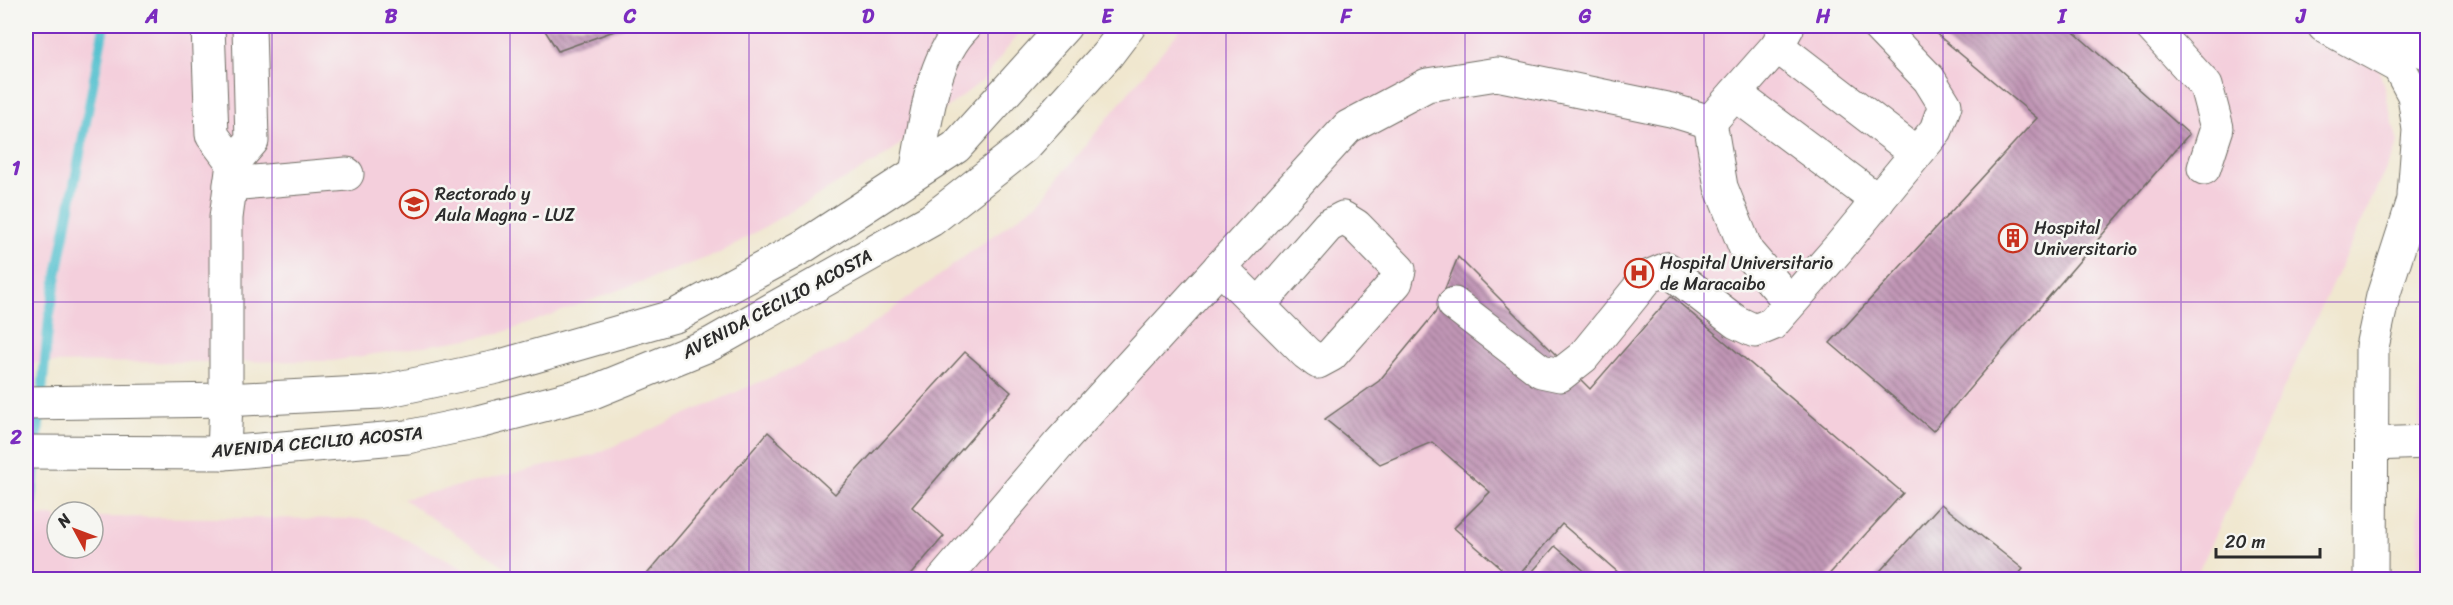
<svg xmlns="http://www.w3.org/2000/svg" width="2453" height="605" viewBox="0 0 2453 605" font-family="Sriracha,sans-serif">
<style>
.built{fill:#f4cfdc}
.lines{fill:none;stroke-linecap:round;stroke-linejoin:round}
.stream{stroke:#55c1cf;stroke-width:10}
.building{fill:url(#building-back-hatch)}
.minor-casing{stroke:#706d64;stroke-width:35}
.minor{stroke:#fff;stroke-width:33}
.grid{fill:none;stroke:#7b2cbf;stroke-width:1.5;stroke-opacity:0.55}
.labels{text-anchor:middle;stroke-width:5;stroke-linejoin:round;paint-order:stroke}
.poi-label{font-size:18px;fill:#2b2b2b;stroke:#f6f6f2;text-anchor:start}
.street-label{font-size:18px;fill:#2b2b2b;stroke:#f6f6f2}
.neatline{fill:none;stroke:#7b2cbf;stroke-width:2}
.grid-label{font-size:20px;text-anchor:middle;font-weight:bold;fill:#7b2cbf}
</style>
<defs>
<pattern id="building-back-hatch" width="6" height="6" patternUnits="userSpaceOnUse" patternTransform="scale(1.5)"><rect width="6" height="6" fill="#c196b6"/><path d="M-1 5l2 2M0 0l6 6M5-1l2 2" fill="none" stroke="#9d7b94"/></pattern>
</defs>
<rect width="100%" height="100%" fill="#f6f6f2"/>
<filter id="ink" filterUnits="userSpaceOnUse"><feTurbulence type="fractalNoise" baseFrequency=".0167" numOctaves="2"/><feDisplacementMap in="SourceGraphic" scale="12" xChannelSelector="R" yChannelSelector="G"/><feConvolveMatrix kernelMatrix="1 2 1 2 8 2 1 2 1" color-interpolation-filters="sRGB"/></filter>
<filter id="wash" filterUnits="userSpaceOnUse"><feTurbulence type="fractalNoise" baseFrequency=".008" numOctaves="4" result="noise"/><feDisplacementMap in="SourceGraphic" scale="24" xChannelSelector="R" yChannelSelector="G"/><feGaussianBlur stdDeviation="1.35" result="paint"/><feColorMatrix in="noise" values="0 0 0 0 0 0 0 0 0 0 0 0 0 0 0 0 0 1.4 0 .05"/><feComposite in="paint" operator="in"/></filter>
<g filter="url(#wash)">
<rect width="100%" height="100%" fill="#f0e7cf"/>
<g class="built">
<polygon points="26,26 1024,26 983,80 885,156 720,253 499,334 332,361 26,363"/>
<polygon points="1183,26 2293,26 2379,68 2398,143 2195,579 525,580 403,499 593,455 844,345 1039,202"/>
<polygon points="2427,314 2428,579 2418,580 2420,332"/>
<polygon points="26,516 57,516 57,548 93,548 93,517 366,519 484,579 26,579"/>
</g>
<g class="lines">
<polyline class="stream" points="26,561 49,318 104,26"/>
</g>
<g id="blocks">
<g class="building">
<polygon points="542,26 628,26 558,51"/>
<polygon points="1927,26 2067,26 2189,134 1933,431 1830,343 2037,118"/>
<polygon points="1458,257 1590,389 1671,296 1903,493 1824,580 1627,580 1562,524 1515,580 1454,528 1490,492 1432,442 1380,464 1325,419 1379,381 1435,313"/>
<polygon points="965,352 1011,392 912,507 944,536 906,580 642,580 768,432 835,494"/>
<polygon points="1941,504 2023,569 2014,580 1872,580"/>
<polygon points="1555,546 1595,580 1525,580"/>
</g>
</g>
</g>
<g filter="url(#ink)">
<use href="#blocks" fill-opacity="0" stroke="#706d64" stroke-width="1.5"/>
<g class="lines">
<g class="minor-casing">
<g id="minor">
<polyline points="208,26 212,135 233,163"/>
<polyline points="2151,26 2206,86 2217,128 2204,168"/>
<polyline points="2324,26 2399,67 2414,95 2419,130 2414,195"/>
<polyline points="2373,26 2428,53"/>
<polyline points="1777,46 1916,153"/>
<polyline points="1735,94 1878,201"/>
<polyline points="1710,122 1721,187 1747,252 1790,302"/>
<path d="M 916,172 C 926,126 930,60 965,26"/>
<polyline points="230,184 347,174"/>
<polyline points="1220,267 1306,353 1318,362 1331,355 1396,282 1399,270 1356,226 1343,218 1328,226 1259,305"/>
<polyline points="1454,304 1541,371 1560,375 1583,357 1648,277 1667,269 1736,322 1755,331 1772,324 1838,249 1936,130 1945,105 1929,79 1878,26"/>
<polyline points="26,403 226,400 380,392 497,367 675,316 804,246 956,147 1065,26"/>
<polyline points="2372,444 2428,442"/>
<polyline points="26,452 224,453 407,437 478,422 593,392 711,344 931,220 1024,147 1107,55 1129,26"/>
<polyline points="224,453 226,400 226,218 233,163 252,141 249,26"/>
<polyline points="943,580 1059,444 1348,127 1427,85 1497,74 1671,110 1710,122 1777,46 1788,26"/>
<polyline points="2371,580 2372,347 2383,296 2413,203 2428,171"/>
</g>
</g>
<use href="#minor" class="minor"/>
</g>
</g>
<path class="grid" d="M 272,26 L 272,580M 510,26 L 510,580M 749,26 L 749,580M 988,26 L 988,580M 1226,26 L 1226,580M 1465,26 L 1465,580M 1704,26 L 1704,580M 1943,26 L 1943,580M 2181,26 L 2181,580M 26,302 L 2428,302"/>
<defs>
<g id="university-ring" transform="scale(1.5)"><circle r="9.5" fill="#f6f6f2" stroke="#c8321e" stroke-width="1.5"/><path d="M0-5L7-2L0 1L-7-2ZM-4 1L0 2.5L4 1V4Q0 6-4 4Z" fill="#c8321e"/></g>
<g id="building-ring" transform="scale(1.5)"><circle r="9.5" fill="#f6f6f2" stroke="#c8321e" stroke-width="1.5"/><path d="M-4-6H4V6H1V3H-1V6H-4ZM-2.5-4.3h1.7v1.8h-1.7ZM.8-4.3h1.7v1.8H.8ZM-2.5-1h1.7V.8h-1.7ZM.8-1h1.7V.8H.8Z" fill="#c8321e"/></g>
<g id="hospital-ring" transform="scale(1.5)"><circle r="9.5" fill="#f6f6f2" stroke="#c8321e" stroke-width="1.5"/><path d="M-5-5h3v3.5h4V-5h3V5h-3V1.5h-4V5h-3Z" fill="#c8321e"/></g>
</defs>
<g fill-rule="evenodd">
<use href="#university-ring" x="414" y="204"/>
<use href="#building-ring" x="2013" y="238"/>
<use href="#hospital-ring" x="1639" y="273"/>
</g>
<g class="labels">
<g class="poi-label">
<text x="435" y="200">Rectorado y<tspan x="435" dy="21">Aula Magna - LUZ</tspan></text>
<text x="2034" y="234">Hospital<tspan x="2034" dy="21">Universitario</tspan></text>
<text x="1660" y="269">Hospital Universitario<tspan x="1660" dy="21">de Maracaibo</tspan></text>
</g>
<g class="street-label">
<text transform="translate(777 304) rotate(-28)" y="6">AVENIDA CECILIO ACOSTA</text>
<text transform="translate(317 442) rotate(-5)" y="6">AVENIDA CECILIO ACOSTA</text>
</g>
</g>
<rect width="2453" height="605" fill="none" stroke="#f6f6f2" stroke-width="66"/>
<g transform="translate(75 530) rotate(311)"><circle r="28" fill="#f6f6f2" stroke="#a5a5a2" stroke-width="1.5"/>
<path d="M0-4.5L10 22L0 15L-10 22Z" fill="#c8321e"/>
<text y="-9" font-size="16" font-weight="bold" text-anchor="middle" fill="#2b2b2b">N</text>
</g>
<path d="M2216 548v9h104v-9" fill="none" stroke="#2b2b2b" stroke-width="3"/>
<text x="2225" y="548" font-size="18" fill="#2b2b2b" stroke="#f6f6f2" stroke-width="4.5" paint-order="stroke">20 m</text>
<rect x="33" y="33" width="2387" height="539" class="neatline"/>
<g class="grid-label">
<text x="152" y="23">A</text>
<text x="391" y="23">B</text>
<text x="630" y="23">C</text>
<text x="868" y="23">D</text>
<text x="1107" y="23">E</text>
<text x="1346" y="23">F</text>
<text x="1585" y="23">G</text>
<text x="1823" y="23">H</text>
<text x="2062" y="23">I</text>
<text x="2301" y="23">J</text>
<text x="16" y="175">1</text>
<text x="16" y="444">2</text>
</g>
</svg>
